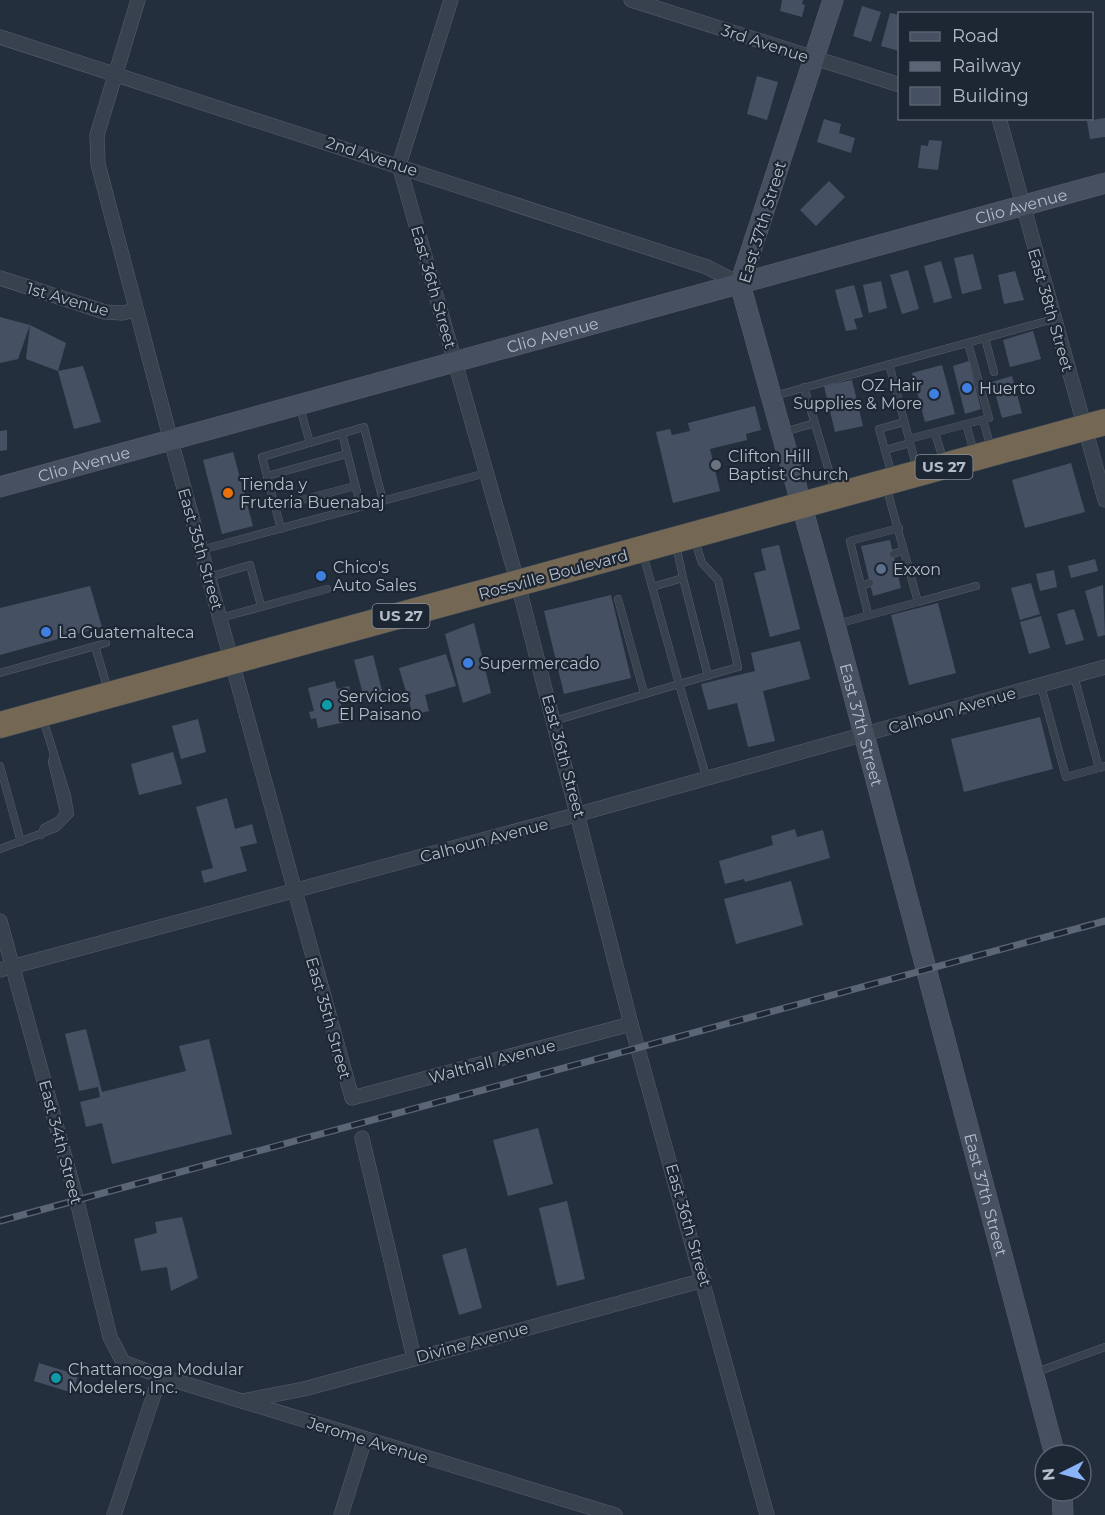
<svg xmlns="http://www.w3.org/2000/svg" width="1105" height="1515" viewBox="0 0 1105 1515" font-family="Montserrat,sans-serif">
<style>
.building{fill:#455162}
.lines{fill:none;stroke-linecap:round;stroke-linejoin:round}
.lane-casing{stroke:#565f6c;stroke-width:8}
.street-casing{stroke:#565f6c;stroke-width:15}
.secondary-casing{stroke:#565f6c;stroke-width:21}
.highway-casing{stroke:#434c59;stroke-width:27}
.lane{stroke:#38414e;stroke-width:7}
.street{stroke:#38414e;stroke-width:14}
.secondary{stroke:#465061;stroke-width:20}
.highway{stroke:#746855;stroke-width:26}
.rail-casing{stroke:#5a6575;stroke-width:7}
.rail{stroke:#1d2633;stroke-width:4.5;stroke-dasharray:14;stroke-linecap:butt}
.shop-dot{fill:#3f7fe0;stroke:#1d2633;stroke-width:2}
.worship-dot{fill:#6b7280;stroke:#1d2633;stroke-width:2}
.food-dot{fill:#e8710a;stroke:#1d2633;stroke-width:2}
.service-dot{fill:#5c6f8a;stroke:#1d2633;stroke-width:2}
.culture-dot{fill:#0f9aa8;stroke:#1d2633;stroke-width:2}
.labels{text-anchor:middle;stroke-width:4.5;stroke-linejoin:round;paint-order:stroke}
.shield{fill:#1d2633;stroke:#878f9c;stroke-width:1.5}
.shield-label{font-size:15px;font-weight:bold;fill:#b4bcc9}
.street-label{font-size:16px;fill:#b4bcc9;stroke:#1d2633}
.poi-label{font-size:16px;fill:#b4bcc9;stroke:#1d2633;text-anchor:start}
</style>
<rect width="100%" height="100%" fill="#242f3e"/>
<g class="building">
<polygon points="782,0 803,0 802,4 805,5 802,17 780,11"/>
<polygon points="862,6 881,12 871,42 853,36"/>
<polygon points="890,13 900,15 899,51 881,46"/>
<polygon points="757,76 778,82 767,120 747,114"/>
<polygon points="1105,118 1105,137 1090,139 1087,121"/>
<polygon points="824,119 841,124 839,133 855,138 851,153 817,142"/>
<polygon points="929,140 942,141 938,170 918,168 921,145 928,146"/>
<polygon points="829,181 845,197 816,226 800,210"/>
<polygon points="973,254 982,289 962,294 954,258"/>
<polygon points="941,261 952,298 934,303 924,266"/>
<polygon points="908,270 919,309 902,314 890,275"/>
<polygon points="1015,271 1024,300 1004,304 998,275"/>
<polygon points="881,281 887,308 869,313 863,285"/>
<polygon points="854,285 863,317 854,319 857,329 846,331 835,290"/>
<polygon points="0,317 30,325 18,359 0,363"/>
<polygon points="30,325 66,343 58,371 26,359"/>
<polygon points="1033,331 1041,359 1010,367 1003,340"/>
<polygon points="969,361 981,409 965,414 953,366"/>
<polygon points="942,365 955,414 925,422 912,373"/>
<polygon points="83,366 101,422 74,429 58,371"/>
<polygon points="1012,376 1022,413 1002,418 992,382"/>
<polygon points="852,380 863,426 835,432 824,386"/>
<polygon points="755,406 761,430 746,434 747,440 710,449 720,491 673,503 656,432 670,429 672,435 690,431 688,423"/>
<polygon points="7,430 7,450 0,451 0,431"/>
<polygon points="233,452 253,526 222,534 203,460"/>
<polygon points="1071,463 1085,512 1025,528 1012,480"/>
<polygon points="890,540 901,588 873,596 861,546"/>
<polygon points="779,545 800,629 770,637 754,573 766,570 761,549"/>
<polygon points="1095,559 1098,571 1071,578 1068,566"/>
<polygon points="1054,570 1057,587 1040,591 1036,574"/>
<polygon points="1031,583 1040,614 1020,620 1011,588"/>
<polygon points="1103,585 1105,635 1098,637 1085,591"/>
<polygon points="90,586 102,627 0,655 0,608"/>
<polygon points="611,595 631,678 564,694 544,611"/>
<polygon points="938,603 956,673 909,685 891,615"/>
<polygon points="1074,609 1084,640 1066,645 1057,614"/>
<polygon points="1041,616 1050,648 1029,654 1020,622"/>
<polygon points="474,623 491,693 463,703 445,634"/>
<polygon points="800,641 810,679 763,691 775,741 748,747 737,703 708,710 701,684 755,671 751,653"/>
<polygon points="446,654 456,686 425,695 429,711 413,715 399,668"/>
<polygon points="373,655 383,694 364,698 354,660"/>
<polygon points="335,681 337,689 349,686 351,695 340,699 345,722 318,728 316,718 311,719 309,712 314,711 308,688"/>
<polygon points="1040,717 1053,769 964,792 951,739"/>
<polygon points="198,719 206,752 181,759 172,726"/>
<polygon points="173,752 182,784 139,795 131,764"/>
<polygon points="227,798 235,829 252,824 257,843 240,847 247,871 204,883 201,871 213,868 196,807"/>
<polygon points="795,829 797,837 823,830 830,858 745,882 744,879 725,884 719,861 773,845 771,836"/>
<polygon points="791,881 803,925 736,944 724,899"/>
<polygon points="86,1029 102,1092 186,1071 179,1046 209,1039 232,1134 112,1164 102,1123 86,1127 80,1102 100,1097 98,1087 79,1091 65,1034"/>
<polygon points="538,1128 553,1184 508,1196 493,1140"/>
<polygon points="567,1201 585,1279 557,1286 539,1208"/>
<polygon points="182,1217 198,1278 171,1291 167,1267 141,1271 134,1239 157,1233 155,1222"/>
<polygon points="466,1248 482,1308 459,1315 442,1255"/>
<polygon points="39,1363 78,1375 73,1393 34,1381"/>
</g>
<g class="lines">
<g class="lane-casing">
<g id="lane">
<polyline points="985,338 994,372"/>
<polyline points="889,364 917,469"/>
<polyline points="804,387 835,491"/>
<polyline points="774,396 1054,319"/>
<polyline points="300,408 310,443"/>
<polyline points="983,420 991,448"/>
<polyline points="966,424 974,452"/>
<polyline points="784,432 815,423"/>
<polyline points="342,433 361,507"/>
<polyline points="935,433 944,462"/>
<polyline points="909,439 989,418 968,343"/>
<polyline points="885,450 910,443"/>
<polyline points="892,475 879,429 904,422"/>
<polyline points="267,476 347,454"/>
<polyline points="275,507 355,486"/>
<polyline points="281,529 262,457 364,427 383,501"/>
<polyline points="695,541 702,563 718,580 738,667 679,684 707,779"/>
<polyline points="676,545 683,578"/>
<polyline points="201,550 486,473"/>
<polyline points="893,554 904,550"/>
<polyline points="897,574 910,570"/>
<polyline points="209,577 250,565 261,606"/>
<polyline points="861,586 870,583"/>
<polyline points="652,587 683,578 708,676"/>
<polyline points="618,599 644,693"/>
<polyline points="918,602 976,586"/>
<polyline points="868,614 850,541 899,528"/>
<polyline points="220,618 327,589"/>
<polyline points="837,624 918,602 886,486"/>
<polyline points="95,646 108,690"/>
<polyline points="0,673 106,643"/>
<polyline points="1074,676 1099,768 1105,766"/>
<polyline points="1041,686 1066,777 1099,768"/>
<polyline points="554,721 679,684 643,554"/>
<polyline points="0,766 21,842"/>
<polyline points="41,835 44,828 59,820 64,812 52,762 54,754"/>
<polyline points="0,849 56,828 70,814 67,796 43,719"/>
<polyline points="1034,1373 1105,1347"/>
</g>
</g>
<g class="street-casing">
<g id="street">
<polyline points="138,0 97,135 98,164 171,441 352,1098 631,1024"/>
<polyline points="451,0 399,165 518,584 631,1024 767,1515"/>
<polyline points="631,0 900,85"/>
<polyline points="0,37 707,267 740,284"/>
<polyline points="999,118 1105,500"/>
<polyline points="0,278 105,312 122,313 136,310"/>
<polyline points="0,921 77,1201 110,1337 123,1362 160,1376 615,1515"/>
<polyline points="0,970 579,814 1105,667"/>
<polyline points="362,1138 414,1358"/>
<polyline points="242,1401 304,1389 704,1280"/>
<polyline points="114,1515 160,1376"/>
<polyline points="341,1515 365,1439"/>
</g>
</g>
<g class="secondary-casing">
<g id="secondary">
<path id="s1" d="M 833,0 L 740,284 L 835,625 L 1055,1455"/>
<path id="s2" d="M 0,487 L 1105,183"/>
<polyline points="1062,1491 1063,1515"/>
</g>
</g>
<g class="highway-casing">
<polyline id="highway" points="0,725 1105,422"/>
</g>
<use href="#lane" class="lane"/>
<use href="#street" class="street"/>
<use href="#secondary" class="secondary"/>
<use href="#highway" class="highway"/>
<g class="rail-casing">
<polyline id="rail" points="0,1221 1105,921"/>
</g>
<use href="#rail" class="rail"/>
</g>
<g class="shop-dot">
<circle cx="967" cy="388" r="6"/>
<circle cx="934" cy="394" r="6"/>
<circle cx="321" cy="576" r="6"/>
<circle cx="46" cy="632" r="6"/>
<circle cx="468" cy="663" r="6"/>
</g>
<circle class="worship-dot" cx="716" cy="465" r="6"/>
<circle class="food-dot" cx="228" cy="493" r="6"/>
<circle class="service-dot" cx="881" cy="569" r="6"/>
<g class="culture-dot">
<circle cx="327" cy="705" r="6"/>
<circle cx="56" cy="1378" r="6"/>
</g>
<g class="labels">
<g class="shield">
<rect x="915.5" y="455" width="57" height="24" rx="4.5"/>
<rect x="372.5" y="604" width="57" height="24" rx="4.5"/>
</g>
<g class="shield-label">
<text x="944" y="472">US 27</text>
<text x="401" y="621">US 27</text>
</g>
<g class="street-label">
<text transform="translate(765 43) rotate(18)" y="6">3rd Avenue</text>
<text transform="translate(372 156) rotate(18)" y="6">2nd Avenue</text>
<text dy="6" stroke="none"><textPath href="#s2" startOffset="1059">Clio Avenue</textPath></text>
<text transform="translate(762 222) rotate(-73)" y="6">East 37th Street</text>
<text transform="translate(434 287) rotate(74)" y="6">East 36th Street</text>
<text transform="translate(68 299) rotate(16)" y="6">1st Avenue</text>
<text transform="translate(1051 310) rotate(74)" y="6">East 38th Street</text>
<text dy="6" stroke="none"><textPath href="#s2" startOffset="573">Clio Avenue</textPath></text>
<text dy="6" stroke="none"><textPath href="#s2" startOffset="87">Clio Avenue</textPath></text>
<text transform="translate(201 549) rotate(74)" y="6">East 35th Street</text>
<text transform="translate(553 574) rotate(-15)" y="6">Rossville Boulevard</text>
<text transform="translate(952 710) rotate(-16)" y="6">Calhoun Avenue</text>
<text dy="6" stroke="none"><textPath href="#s1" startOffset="756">East 37th Street</textPath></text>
<text transform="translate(564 756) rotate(75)" y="6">East 36th Street</text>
<text transform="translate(484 840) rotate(-15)" y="6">Calhoun Avenue</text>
<text transform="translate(329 1018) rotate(74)" y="6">East 35th Street</text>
<text transform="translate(492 1061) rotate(-15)" y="6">Walthall Avenue</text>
<text transform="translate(61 1142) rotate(75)" y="6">East 34th Street</text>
<text dy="6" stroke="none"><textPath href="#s1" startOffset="1242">East 37th Street</textPath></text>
<text transform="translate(689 1225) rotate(74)" y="6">East 36th Street</text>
<text transform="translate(472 1342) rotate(-15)" y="6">Divine Avenue</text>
<text transform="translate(368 1440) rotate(17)" y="6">Jerome Avenue</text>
</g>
<g class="poi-label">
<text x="922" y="391" text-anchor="end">OZ Hair<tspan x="922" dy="18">Supplies &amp; More</tspan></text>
<text x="979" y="394">Huerto</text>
<text x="728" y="462">Clifton Hill<tspan x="728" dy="18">Baptist Church</tspan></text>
<text x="240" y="490">Tienda y<tspan x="240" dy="18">Fruteria Buenabaj</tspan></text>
<text x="333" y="573">Chico's<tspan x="333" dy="18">Auto Sales</tspan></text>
<text x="893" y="575">Exxon</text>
<text x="58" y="638">La Guatemalteca</text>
<text x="480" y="669">Supermercado</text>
<text x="339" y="702">Servicios<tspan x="339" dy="18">El Paisano</tspan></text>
<text x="68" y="1375">Chattanooga Modular<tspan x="68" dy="18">Modelers, Inc.</tspan></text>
</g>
</g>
<rect x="898" y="12" width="195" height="108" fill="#1d2633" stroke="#59626f" stroke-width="1.5"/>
<rect x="910" y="32" width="30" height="9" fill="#465061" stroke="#59626f" stroke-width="1.5"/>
<text x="952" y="42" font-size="18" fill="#b4bcc9">Road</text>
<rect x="910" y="62" width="30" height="9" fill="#5a6575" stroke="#59626f" stroke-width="1.5"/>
<text x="952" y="72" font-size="18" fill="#b4bcc9">Railway</text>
<rect x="910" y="87" width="30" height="18" fill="#455162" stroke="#59626f" stroke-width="1.5"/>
<text x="952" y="102" font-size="18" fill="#b4bcc9">Building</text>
<g transform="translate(1063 1473) rotate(264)"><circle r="28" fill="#1d2633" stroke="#59626f" stroke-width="1.5"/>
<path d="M0-4.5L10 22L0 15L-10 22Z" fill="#8ab4f8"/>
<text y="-9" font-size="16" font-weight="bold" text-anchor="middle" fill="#b4bcc9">N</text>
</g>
</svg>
